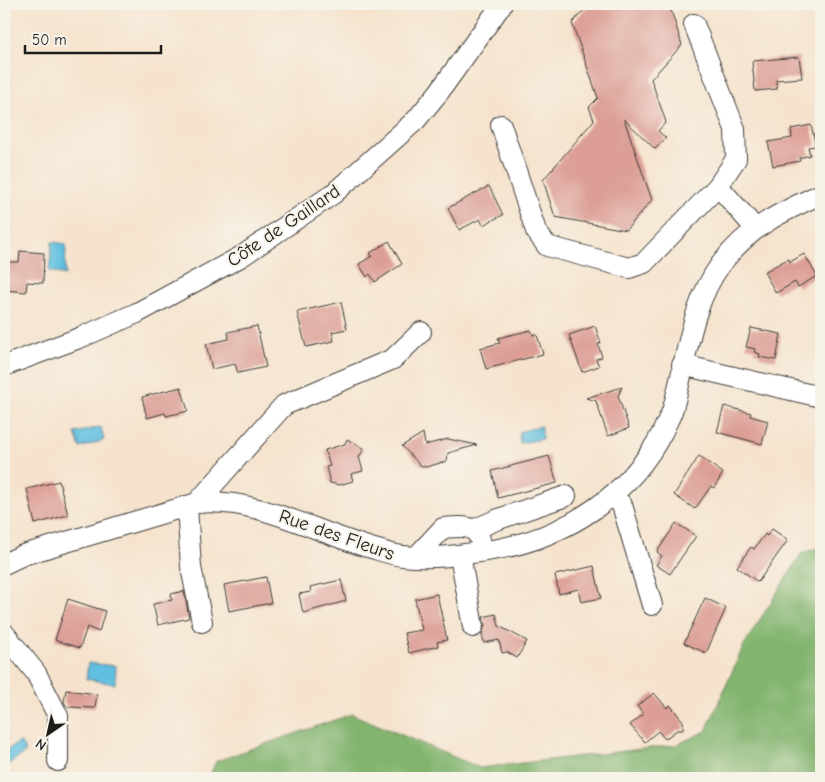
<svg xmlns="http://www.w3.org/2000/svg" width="825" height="782" viewBox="0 0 825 782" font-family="'Comic Neue',sans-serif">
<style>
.forest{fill:#82b46e;stroke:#4f6845}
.water{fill:#61bfe0;stroke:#3e6e7e}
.building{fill:#dc9e95}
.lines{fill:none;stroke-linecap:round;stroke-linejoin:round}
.minor-casing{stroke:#3d3a37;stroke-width:22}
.minor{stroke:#fff;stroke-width:20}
.labels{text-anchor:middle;stroke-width:4;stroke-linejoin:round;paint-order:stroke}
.street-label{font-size:19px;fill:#1c1c1c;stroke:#f7f3e8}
</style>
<rect width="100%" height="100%" fill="#f7f3e8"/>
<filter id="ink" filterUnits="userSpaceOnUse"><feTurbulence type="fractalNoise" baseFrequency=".02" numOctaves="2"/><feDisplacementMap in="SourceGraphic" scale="10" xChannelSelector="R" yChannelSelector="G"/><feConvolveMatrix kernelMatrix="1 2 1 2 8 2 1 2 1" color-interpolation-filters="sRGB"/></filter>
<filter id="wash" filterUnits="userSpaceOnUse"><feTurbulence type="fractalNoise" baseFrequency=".0096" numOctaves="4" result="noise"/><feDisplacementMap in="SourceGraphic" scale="20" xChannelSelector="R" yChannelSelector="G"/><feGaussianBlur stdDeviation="1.12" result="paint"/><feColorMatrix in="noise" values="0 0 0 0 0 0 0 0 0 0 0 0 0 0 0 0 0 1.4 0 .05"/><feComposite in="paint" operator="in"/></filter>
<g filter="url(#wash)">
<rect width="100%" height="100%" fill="#f5e3cd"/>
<polygon class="forest" points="821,547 821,778 209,778 216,761 352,714 480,768 676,745 706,731 744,645 802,553"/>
<g class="water">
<polygon points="52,242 66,244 65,275 49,271"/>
<polygon points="541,426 542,439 520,443 519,432"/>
<polygon points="101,427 104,440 80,448 75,433"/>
<polygon points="88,663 116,666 115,684 86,679"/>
<polygon points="20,742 26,752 4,767 4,752"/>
</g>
<g id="blocks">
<g class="building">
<polygon points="590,4 652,4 670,7 682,45 651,79 666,122 658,131 666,138 655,149 624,119 652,200 626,230 555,217 543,180 594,120 589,107 598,98 572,23"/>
<polygon points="799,57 802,78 776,80 777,89 755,91 752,61"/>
<polygon points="811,125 816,146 808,147 810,155 799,158 800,161 773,166 768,142 792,138 791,129"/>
<polygon points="489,186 503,215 483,225 480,219 459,230 448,208"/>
<polygon points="389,241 402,264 375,282 370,274 367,277 359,264 372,256 370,253"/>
<polygon points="20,251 44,253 43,283 27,282 26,292 4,290 4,262 19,262"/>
<polygon points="804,254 817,276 798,287 795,282 776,293 764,272 784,261 789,259 790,262"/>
<polygon points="341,302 347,329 332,332 334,341 306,347 297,312"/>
<polygon points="257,326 266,367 238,373 235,364 212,369 206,344 229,339 228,332"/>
<polygon points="595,326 601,343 598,344 602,357 596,359 599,366 582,372 569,335"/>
<polygon points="751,328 781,334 776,360 759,357 760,354 754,352 755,349 746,347"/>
<polygon points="531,330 533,335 537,335 543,354 486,369 480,348 500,343 498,338"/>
<polygon points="181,387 188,411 166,416 165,413 147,418 142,397"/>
<polygon points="622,387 618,396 629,428 608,436 596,401 586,398"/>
<polygon points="724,406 751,413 750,416 768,421 762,444 717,432"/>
<polygon points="423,433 425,445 448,439 477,445 448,453 447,461 426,467 420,465 402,446"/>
<polygon points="347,439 364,449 359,457 363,471 351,474 353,481 339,485 330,483 326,467 330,466 325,450 345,444"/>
<polygon points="549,456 557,483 498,498 492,471"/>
<polygon points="699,456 723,473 714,488 711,486 695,509 674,495"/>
<polygon points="59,481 68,515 35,524 27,489"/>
<polygon points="676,523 696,536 670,574 656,565 662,556 657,552"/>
<polygon points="772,529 788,540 758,582 737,567 751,547 754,549 765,534 767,536"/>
<polygon points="594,566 601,598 581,602 578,589 559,594 555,575"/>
<polygon points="266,577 271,603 229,611 224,585"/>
<polygon points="341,580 346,601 303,613 299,594 311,592 310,587"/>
<polygon points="184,591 189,618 158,625 153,604 172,600 171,594"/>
<polygon points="437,594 447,640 437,642 438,646 409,653 404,633 422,630 415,599"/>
<polygon points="705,598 726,608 706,653 684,643"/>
<polygon points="68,599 105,611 99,632 87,627 80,648 55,640"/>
<polygon points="496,614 499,626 527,641 517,658 507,652 502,653 499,640 484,643 482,634 485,625 483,617"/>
<polygon points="66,690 97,694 95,708 67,707 64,702"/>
<polygon points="654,693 667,708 670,705 683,721 683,730 677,730 665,739 658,731 645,742 630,725 644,714 637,706"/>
</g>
</g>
</g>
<g filter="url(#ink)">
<use href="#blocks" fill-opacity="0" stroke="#3d3a37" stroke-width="1"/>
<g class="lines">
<g class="minor-casing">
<g id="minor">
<polyline points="694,24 735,129 736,159 718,186"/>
<polyline points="501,125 536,231 547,246 629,268 644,263 718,186 755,228"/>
<polyline points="682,365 821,397"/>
<polyline points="4,366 82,337 137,313 242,256 333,194 416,120 439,92 502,4"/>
<polyline points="612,495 622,505 652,605"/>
<polyline points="197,503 284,405 393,359 421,332"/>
<polyline points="187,506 191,567 202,622"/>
<polyline points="473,530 496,520 566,496"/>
<polyline points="460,555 473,627"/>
<path d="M 416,557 L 443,528 C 457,527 474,523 480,539"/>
<path d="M 4,564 L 23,555 L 197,503 C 256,497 315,532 371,548 C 382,551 393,555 403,556 C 435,560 467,554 498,549 C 567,536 630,495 663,431 C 666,423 671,416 673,408 C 687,360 690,306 721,264 C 749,227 781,212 821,194"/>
<polyline points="4,633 36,673 58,716 58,761"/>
</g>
</g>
<use href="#minor" class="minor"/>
</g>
</g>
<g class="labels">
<g class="street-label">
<text transform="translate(283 225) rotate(-34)" y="7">Côte de Gaillard</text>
<text transform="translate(337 534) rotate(19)" y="7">Rue des Fleurs</text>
</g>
</g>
<rect width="825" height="782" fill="none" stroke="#f7f3e8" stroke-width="20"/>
<g transform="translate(48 734) rotate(214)" stroke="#f7f3e8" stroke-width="4" paint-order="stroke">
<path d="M0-4L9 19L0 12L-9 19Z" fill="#1c1c1c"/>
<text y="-8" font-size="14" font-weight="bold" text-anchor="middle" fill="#1c1c1c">N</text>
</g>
<path d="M25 45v8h136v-8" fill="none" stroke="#1c1c1c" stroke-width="2.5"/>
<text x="32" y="45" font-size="15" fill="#1c1c1c" stroke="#f7f3e8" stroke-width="4" paint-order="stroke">50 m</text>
</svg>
